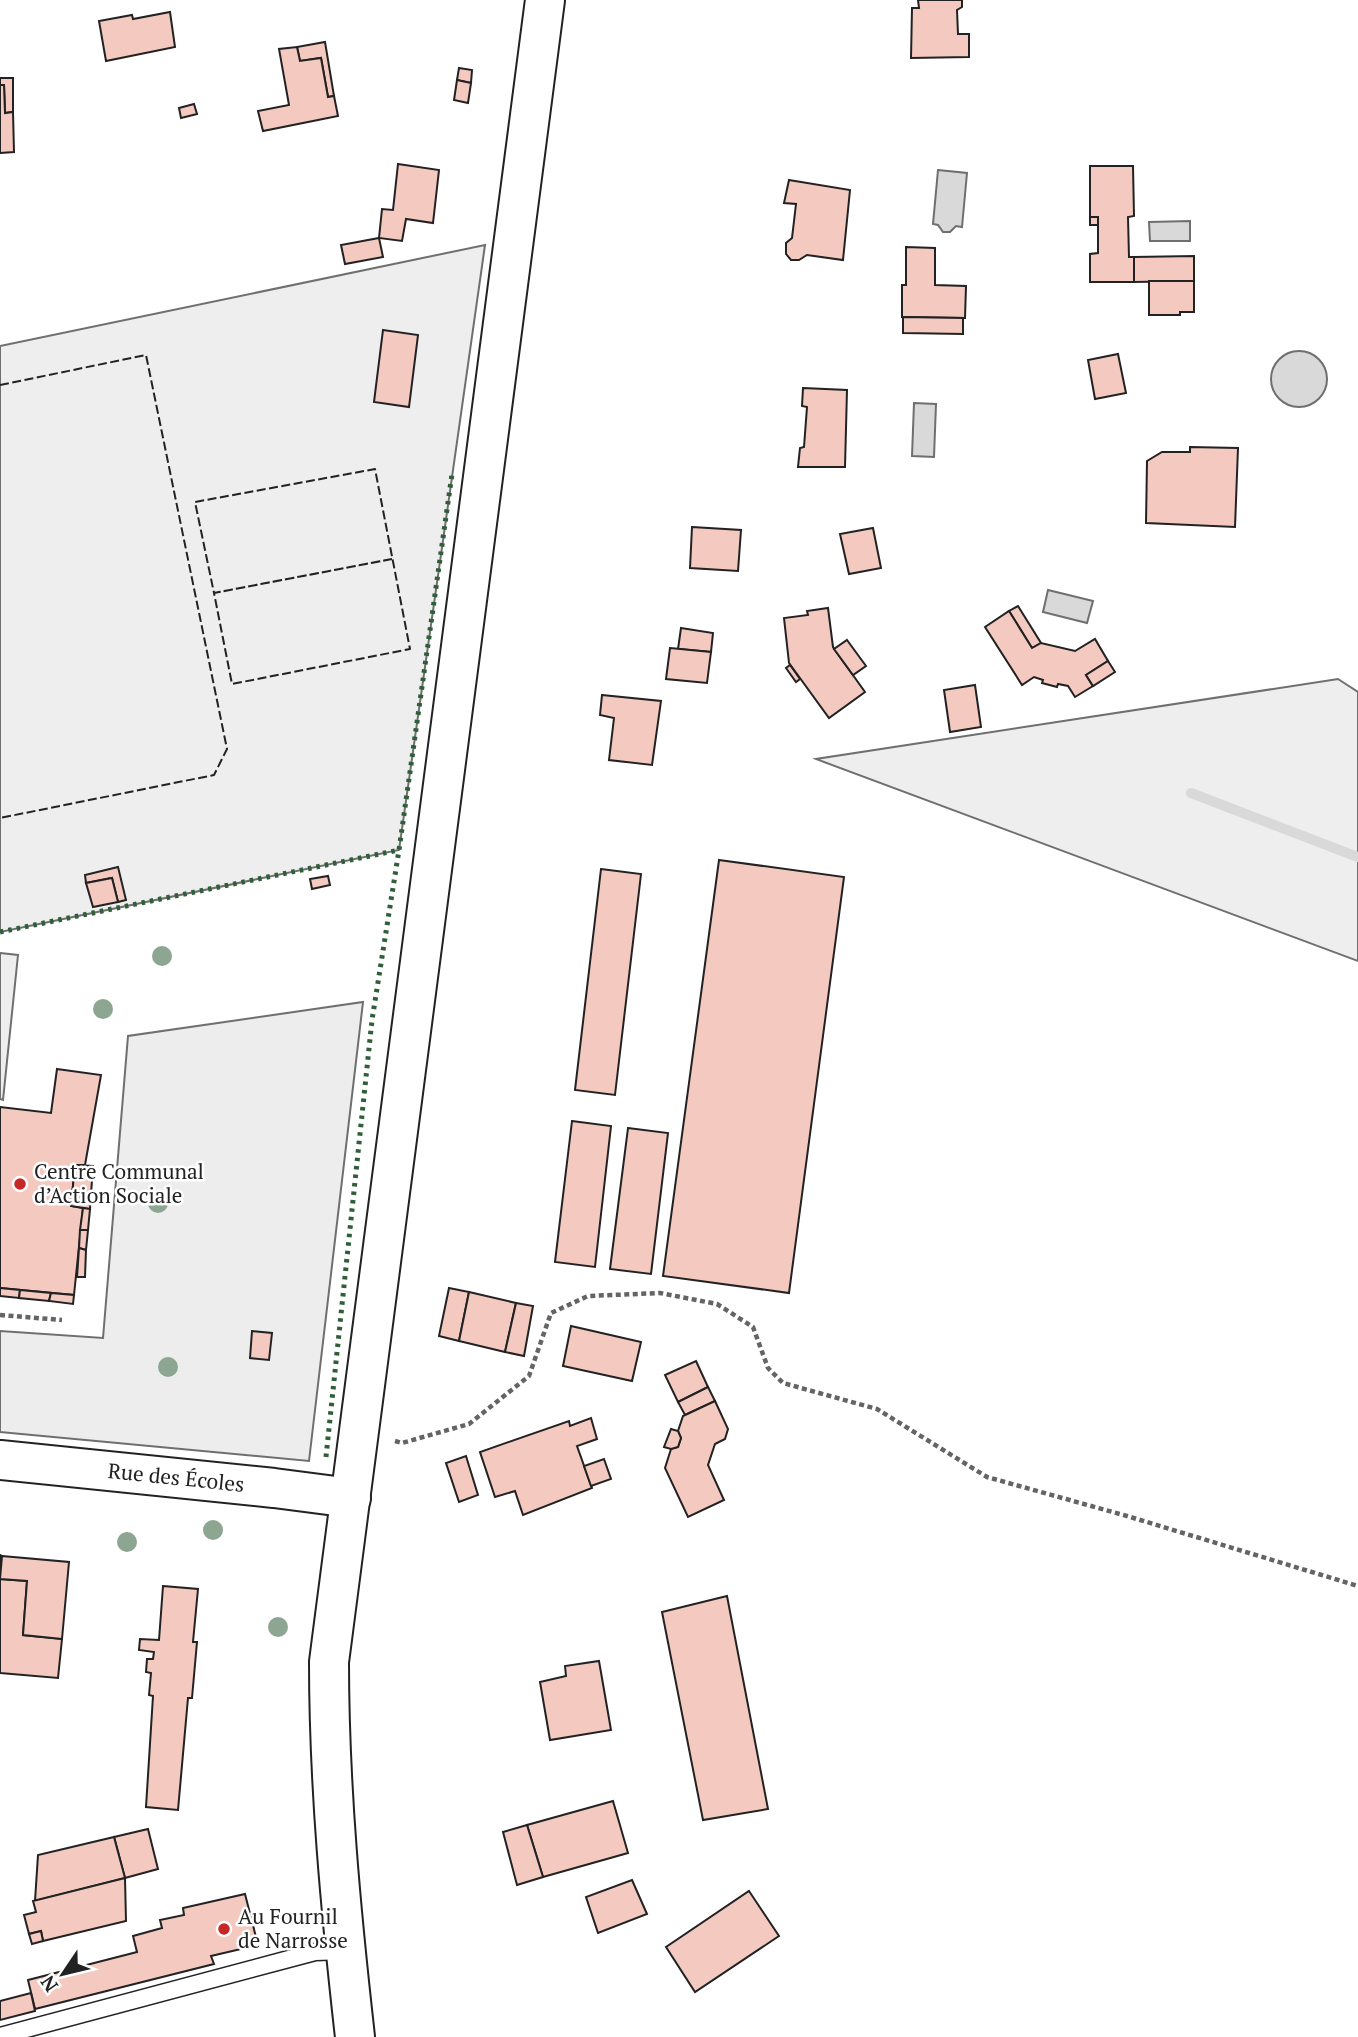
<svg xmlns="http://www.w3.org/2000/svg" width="1358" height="2037" viewBox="0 0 1358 2037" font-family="'PT Serif',serif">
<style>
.green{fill:#eee;stroke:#6f6f6f;stroke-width:2}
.parking{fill:#ededed;stroke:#6f6f6f;stroke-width:2}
.water{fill:#d9d9d9;stroke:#6f6f6f;stroke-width:2}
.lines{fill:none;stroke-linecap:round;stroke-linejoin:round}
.stream{stroke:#d9d9d9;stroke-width:10}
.building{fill:#f3c9c0;stroke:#222;stroke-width:2}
.lane-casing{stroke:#222;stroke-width:19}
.secondary-casing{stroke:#222;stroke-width:42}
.primary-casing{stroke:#222;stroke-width:42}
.path{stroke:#646464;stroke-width:4.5;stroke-dasharray:5 3.5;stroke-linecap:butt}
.lane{stroke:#fff;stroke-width:16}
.secondary{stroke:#fff;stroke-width:38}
.primary{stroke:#fff;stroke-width:38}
.hedge{stroke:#2f5e38;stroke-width:5;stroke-dasharray:3.5 5;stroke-linecap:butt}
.fence{stroke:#222;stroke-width:2;stroke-dasharray:9 3.5;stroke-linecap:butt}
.tree{fill:#8da692}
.poi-dot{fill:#c62828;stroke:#fff;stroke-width:2.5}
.labels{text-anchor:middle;stroke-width:5;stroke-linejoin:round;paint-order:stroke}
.poi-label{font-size:21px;fill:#222;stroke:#fff;text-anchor:start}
.street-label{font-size:21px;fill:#222;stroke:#fff}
</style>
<rect width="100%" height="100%" fill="#fff"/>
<g class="green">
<polygon points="485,245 399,850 0,932 0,346"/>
<polygon points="1338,679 1358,692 1358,961 816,759"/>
<polygon points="0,953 18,955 3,1100 0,1099"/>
</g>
<polygon class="parking" points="363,1002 309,1461 0,1432 0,1331 103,1338 128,1036"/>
<g class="water">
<polygon points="938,170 967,173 962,227 956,226 950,232 943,232 938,225 933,224"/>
<polygon points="1190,221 1190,241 1150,241 1149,222"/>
<circle cx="1299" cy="379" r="28"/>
<polygon points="914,403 936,404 934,457 912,456"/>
<polygon points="1048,590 1093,601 1087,623 1043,612"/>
</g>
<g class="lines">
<polyline class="stream" points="1191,793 1358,857"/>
</g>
<g class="building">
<polygon points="918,0 962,0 962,7 957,10 958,34 969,34 969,57 911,58 912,8 919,8"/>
<polygon points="170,12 175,47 106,61 99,21 132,15 133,19"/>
<polygon points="325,42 334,96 328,97 321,58 300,61 297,47"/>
<polygon points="297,47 300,61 321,58 328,97 334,96 338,116 263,131 258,111 289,105 279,49"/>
<polygon points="459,68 472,70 471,83 457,80"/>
<polygon points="0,78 13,78 13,112 5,113 4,85 0,85"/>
<polygon points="457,80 471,83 468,103 454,100"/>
<polygon points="0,85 4,85 5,113 13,112 14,152 0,153"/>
<polygon points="194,104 197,114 181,118 179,108"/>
<polygon points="398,164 439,170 433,223 406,219 402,241 379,238 382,209 393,210"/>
<polygon points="1090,166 1133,166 1134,216 1128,217 1129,257 1134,257 1134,282 1090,282 1090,254 1098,253 1098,217 1090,217"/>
<polygon points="789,180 850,190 843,260 807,255 799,260 791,260 786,254 786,243 792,238 796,204 784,203"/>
<rect x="1090" y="217" width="8" height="8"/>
<polygon points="379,238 383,257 345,264 341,245"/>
<polygon points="906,247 935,248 935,285 966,286 965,318 902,317 902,285 906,285"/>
<polygon points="1194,256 1194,281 1134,282 1134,257"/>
<polygon points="1149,281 1194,281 1194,312 1180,312 1180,315 1149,315"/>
<polygon points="903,317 963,318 963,334 903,333"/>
<polygon points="383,330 418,335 409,407 374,402"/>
<polygon points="1118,354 1126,393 1095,399 1088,360"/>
<polygon points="803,388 847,390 845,467 798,467 800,448 804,447 807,407 802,406"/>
<polygon points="1190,447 1238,448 1235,527 1146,523 1147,461 1162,452 1190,452"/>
<polygon points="692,527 741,530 738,571 690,568"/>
<polygon points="873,528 881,568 849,574 840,534"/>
<polygon points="1018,606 1041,643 1032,648 1009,611"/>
<polygon points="828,608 833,647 865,692 829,718 789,663 784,618 808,615 807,611"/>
<polygon points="1009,611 1032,648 1041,643 1075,651 1095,639 1108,661 1086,675 1093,686 1075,697 1068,686 1058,684 1057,687 1042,683 1043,680 1034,677 1022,685 985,627"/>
<polygon points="681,628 713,633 711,652 678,649"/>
<polygon points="847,640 866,666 853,675 834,649"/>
<polygon points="670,648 711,652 707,683 666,679"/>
<polygon points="1108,661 1115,672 1093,686 1086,675"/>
<polygon points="790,665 800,679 796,682 786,668"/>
<polygon points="975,685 981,727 950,732 944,690"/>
<polygon points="602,695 661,701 652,765 609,760 614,718 600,715"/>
<polygon points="719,860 844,877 789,1293 663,1276"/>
<polygon points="118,867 126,900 118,902 112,878 86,883 85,875"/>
<polygon points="601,869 641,874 615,1095 575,1090"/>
<polygon points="328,876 330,885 312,889 310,879"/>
<polygon points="112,878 118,902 93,907 86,883"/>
<polygon points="57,1069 101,1075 85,1165 75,1165 71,1206 83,1208 74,1295 0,1288 0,1107 51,1113"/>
<polygon points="572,1121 611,1126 595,1267 555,1262"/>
<polygon points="628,1128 668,1133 651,1274 610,1269"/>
<polygon points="75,1165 93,1166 90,1209 71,1206"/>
<polygon points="83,1208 90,1209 88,1230 80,1230"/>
<polygon points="80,1230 88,1230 86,1250 79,1248"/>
<polygon points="79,1248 86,1250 85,1277 77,1277"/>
<polygon points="0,1288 20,1290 19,1298 0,1296"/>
<polygon points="449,1288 469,1292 459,1341 439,1336"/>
<polygon points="20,1290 51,1293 49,1301 19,1298"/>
<polygon points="469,1292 516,1303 505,1352 459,1341"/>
<polygon points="51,1293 74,1295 73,1304 49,1301"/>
<polygon points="516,1303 533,1306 524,1356 505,1352"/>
<polygon points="571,1326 641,1342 632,1381 563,1366"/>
<polygon points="252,1331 272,1333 269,1360 250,1358"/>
<polygon points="696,1361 708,1387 678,1402 665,1375"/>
<polygon points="708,1387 715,1401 685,1415 678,1402"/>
<polygon points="715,1401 728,1429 725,1439 715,1444 708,1465 724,1500 688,1517 665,1468 671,1449 678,1447 681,1438 678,1431 683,1416"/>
<polygon points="591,1418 597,1439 577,1446 592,1488 523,1515 515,1491 495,1497 480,1452 569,1421 570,1426"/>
<polygon points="671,1429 678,1431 681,1438 678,1447 671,1449 664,1447"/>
<polygon points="466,1456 478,1495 459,1502 446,1463"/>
<polygon points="604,1459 611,1479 591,1486 584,1466"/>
<polygon points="0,1555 2,1556 0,1579 27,1581 23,1635 62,1639 58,1678 0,1673"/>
<polygon points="2,1556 69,1562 62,1639 23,1635 27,1581 0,1579"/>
<polygon points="163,1586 198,1589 193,1642 197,1642 192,1698 188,1698 178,1810 146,1807 153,1696 149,1695 151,1673 146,1672 147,1659 153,1659 154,1652 139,1650 140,1639 159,1640"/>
<polygon points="727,1596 768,1809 703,1820 662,1612"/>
<polygon points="599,1661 611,1730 550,1740 540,1682 566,1676 565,1666"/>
<polygon points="613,1801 628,1853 543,1877 527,1825"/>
<polygon points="527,1825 543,1877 517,1885 503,1832"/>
<polygon points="148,1829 158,1869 125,1878 114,1837"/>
<polygon points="114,1837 125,1878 35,1901 38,1855"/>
<polygon points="125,1878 126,1921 43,1941 41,1931 29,1934 24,1915 36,1912 33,1901"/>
<polygon points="632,1880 647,1914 598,1933 586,1897"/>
<polygon points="749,1891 779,1936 695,1992 666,1947"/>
<polygon points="245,1894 258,1945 211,1956 214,1964 35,2009 28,1980 137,1952 133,1936 162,1928 160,1920 184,1915 183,1908"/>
<polygon points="41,1931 43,1941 32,1944 29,1934"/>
<polygon points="31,1993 35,2011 0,2020 0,2001"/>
</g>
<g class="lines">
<g class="lane-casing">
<polyline id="lane" points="0,2036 315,1952 346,1951"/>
</g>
<g class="secondary-casing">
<g id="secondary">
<path id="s1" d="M 0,1460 L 274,1488 L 351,1498"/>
</g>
</g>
<g class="primary-casing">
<path id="primary" d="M 355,2037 C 341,1913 329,1787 329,1662 L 545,0"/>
</g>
<g class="path">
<polyline points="0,1315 62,1320"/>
<polyline points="395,1441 402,1443 469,1424 529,1376 551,1313 588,1296 660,1293 717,1304 753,1327 768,1368 783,1383 877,1409 987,1477 1127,1516 1358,1586"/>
</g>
<use href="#lane" class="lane"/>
<use href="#secondary" class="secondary"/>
<use href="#primary" class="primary"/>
<g class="hedge">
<polyline points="0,932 399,850"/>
<polyline points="326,1457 372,1020 399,850 452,474"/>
</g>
<g class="fence">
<polyline points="0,385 146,355 227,749 214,775 0,818"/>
<polyline points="392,559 214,593 232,684 410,649 375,469 195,502 214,593 392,559"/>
</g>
</g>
<g class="tree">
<circle cx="162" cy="956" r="10"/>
<circle cx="103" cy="1009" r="10"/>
<circle cx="158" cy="1203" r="10"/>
<circle cx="168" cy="1367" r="10"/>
<circle cx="213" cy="1530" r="10"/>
<circle cx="127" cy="1542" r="10"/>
<circle cx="278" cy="1627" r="10"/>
</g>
<g class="poi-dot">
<circle cx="20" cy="1184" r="7"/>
<circle cx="224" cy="1929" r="7"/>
</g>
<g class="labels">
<g class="poi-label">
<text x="34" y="1179">Centre Communal<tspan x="34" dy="24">d’Action Sociale</tspan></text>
<text x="238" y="1924">Au Fournil<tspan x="238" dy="24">de Narrosse</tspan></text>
</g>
<g class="street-label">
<text dy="7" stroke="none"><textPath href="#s1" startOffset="177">Rue des Écoles</textPath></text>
</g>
</g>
<g transform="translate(63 1974) rotate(235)" stroke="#ffffff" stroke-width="5" paint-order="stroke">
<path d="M0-5L12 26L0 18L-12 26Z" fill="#222222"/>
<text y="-10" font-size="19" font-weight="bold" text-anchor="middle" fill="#222222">N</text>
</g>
</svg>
